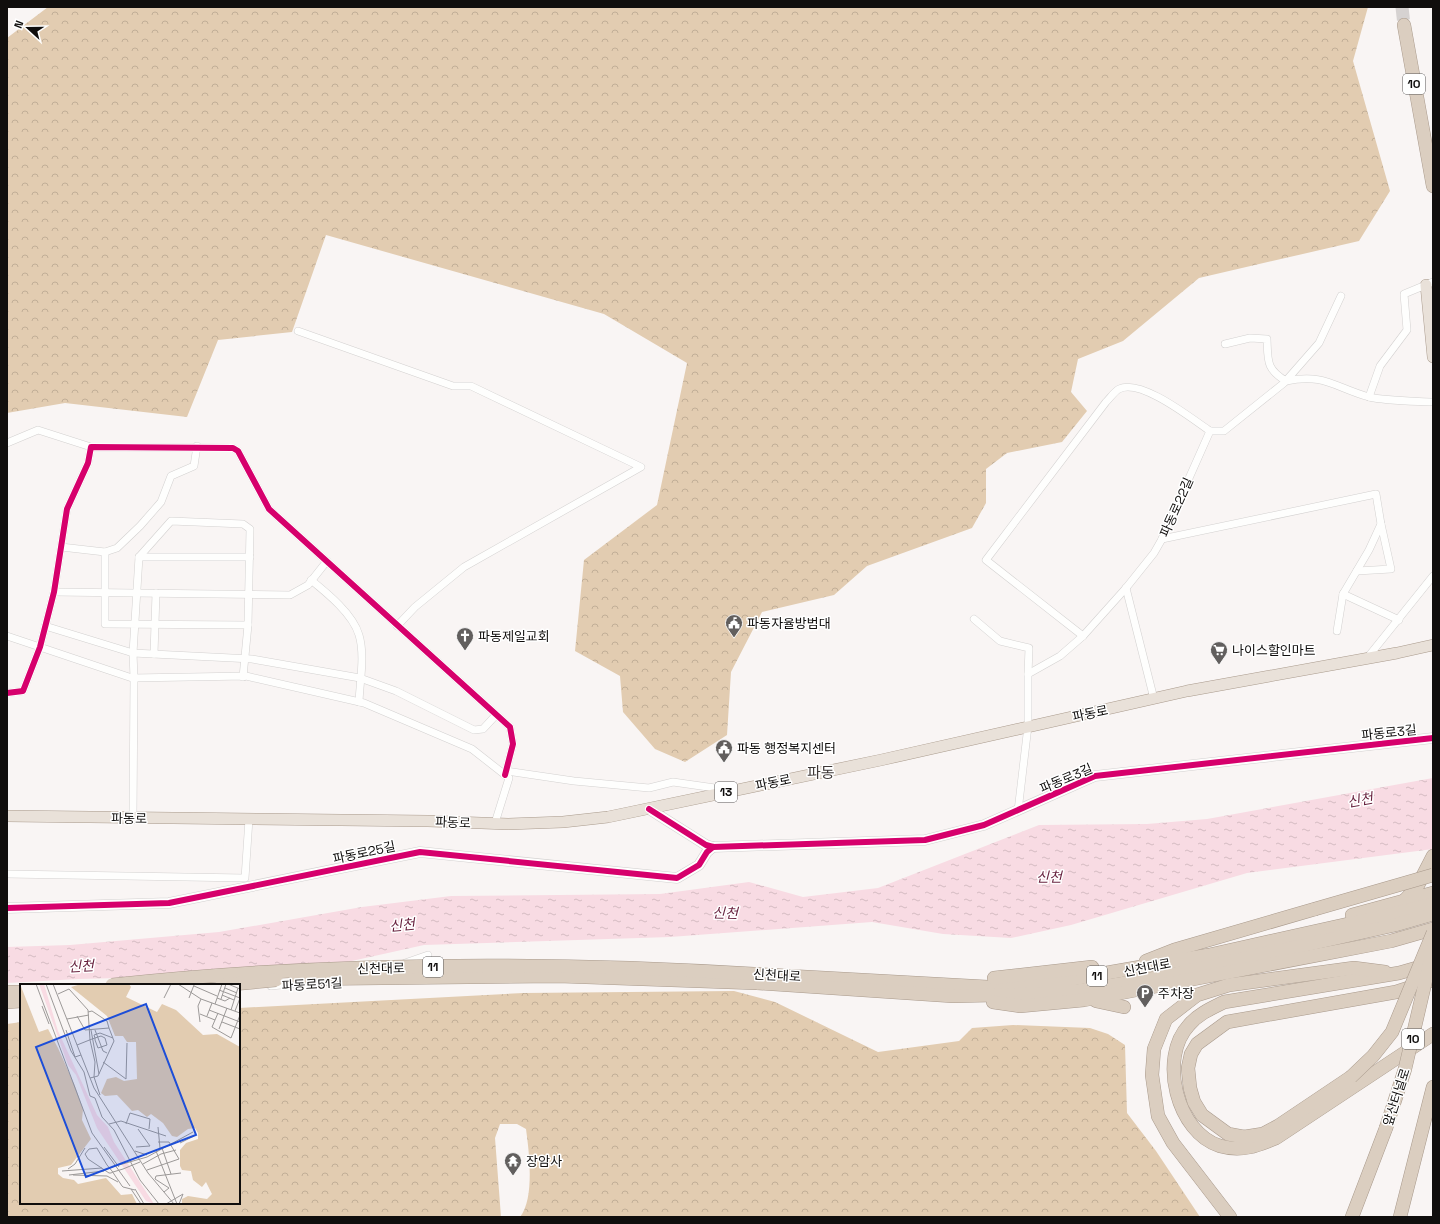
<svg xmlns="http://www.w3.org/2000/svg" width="1440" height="1224" viewBox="0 0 1440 1224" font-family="'Space Grotesk','Noto Sans KR',sans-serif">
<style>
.forest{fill:url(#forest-crowns)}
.water{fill:url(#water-ripples)}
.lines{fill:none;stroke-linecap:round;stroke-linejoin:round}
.highway-tunnel{stroke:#d6d2d1;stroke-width:13;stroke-dasharray:13 6;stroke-linecap:butt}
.street-casing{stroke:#d3d1d0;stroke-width:8}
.secondary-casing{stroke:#d3d1d0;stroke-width:11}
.primary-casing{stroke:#a99a8c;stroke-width:12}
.highway-casing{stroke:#a99a8c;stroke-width:14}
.street{stroke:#fefefd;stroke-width:7}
.secondary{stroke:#fefefd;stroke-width:10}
.primary{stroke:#e9e1d9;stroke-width:11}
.highway{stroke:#dbcec0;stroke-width:13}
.highway-bridge-casing{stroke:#a99a8c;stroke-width:14;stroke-linecap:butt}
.highway-bridge{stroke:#dbcec0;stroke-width:13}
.cycleway-casing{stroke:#fff;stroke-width:8}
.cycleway{stroke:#d6006c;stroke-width:6}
.labels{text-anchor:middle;stroke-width:3;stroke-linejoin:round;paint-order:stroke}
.shield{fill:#fff;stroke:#585656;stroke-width:1}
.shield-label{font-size:12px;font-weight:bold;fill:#100e0d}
.street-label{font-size:13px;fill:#100e0d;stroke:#fff}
.poi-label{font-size:13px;fill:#100e0d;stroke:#fff;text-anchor:start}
.water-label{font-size:14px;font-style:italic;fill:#651e3b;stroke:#fff}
.quarter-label{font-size:15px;fill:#3e3837;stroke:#fff}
.inset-road{fill:none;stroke:#9c9998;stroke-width:1}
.view{fill:#1d4ed8;fill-opacity:0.15;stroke:#1d4ed8;stroke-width:2}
.inset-edge{fill:none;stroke:#100e0d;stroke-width:2}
</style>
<defs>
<pattern id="forest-crowns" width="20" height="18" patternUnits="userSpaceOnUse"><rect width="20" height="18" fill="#e2ccb1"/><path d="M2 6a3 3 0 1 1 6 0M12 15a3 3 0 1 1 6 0" fill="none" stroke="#c1ae97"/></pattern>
<pattern id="water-ripples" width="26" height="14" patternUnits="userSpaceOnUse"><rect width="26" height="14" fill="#f8dbe3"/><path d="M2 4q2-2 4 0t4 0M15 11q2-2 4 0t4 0" fill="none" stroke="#d4bbc2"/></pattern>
</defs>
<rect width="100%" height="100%" fill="#f9f5f4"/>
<g class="forest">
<polygon points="48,7 1368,7 1353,61 1390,191 1359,241 1199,278 1123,341 1078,359 1071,392 1087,411 1062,442 1007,453 986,469 986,503 972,528 867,566 834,595 762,612 731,672 727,735 685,762 655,749 623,712 620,676 575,651 584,560 657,505 687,363 604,314 326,235 292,332 218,340 187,417 65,403 7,413 7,38"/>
<path d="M 734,991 L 775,1002 L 878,1052 L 959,1041 L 972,1028 L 1013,1025 L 1090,1028 L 1108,1034 L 1125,1045 L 1127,1113 L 1156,1151 L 1200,1217 L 520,1217 C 535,1198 529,1151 526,1129 L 517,1124 L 500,1124 L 495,1138 L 501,1217 L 7,1217 L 7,1024 L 21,1022 L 21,1203 L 239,1203 L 239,1008 L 523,993 Z"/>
</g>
<polygon class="water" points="1433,778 1433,849 1247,873 1071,925 1011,938 943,934 872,922 670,937 424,945 293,974 78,979 7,983 7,947 70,945 219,932 362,907 451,896 660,894 749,882 803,897 878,888 1039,825 1147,824 1207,819"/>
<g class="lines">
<polyline class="highway-tunnel" points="1402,7 1404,25"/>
<g class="street-casing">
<g id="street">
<polyline points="298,331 453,386 471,386 641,467 464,567 415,607 397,626"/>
<path d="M 1225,344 L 1250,338 L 1267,339 C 1268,361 1266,369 1286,381 C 1324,373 1334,387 1369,397 C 1386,401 1414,401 1433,402"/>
<polyline points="1369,397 1380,366 1407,330 1404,294 1433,282"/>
<polyline points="7,443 38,430 91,447"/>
<polyline points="1162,539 1376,494 1381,524 1369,550 1343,594 1337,631"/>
<polyline points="61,547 105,552"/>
<polyline points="139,557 250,557"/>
<polyline points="1357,571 1391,569 1381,524"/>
<path d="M 311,580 C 327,593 353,614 359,635 C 365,655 360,680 359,702"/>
<polyline points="1126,588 1154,699"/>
<polyline points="54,592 290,595 308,585 327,561"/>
<polyline points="1343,594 1399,620"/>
<polyline points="974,619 1000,641 1029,648 1028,674"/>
<polyline points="45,626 133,653 252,659 360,678 396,691 474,730 483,729 496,715"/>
<polyline points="7,636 132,678 246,676 364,703 472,749 509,778 495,823"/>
<path d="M 1083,636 L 986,560 L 1106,402 C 1110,398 1115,391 1119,389 C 1141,378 1192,419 1210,431"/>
<polyline points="154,654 156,593"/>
<polyline points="1368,657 1433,576"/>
<polyline points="243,677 248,625"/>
<polyline points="7,693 23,691 40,647 54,592 67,509 88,463 91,447 233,448 238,451 269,509 510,727 513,744 505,775"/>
<polyline points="506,771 574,781 649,788 673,782 715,788 721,793"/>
<polyline points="1018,811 1028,726 1028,674 1060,656 1083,636 1126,588 1154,553 1162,539 1210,431 1224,431 1284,383 1319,343 1341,296"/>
<path d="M 133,818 L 134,678 L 133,653 L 139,557 L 171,521 L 243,524 L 250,529 L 248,625 C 201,625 153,624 105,624 L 105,552 L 117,548 L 140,526 L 161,502 L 171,476 L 194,466 L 197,446"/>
<polyline points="7,874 245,878 249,819"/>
<polyline points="405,963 428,955"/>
<polyline points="271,986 300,983"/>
</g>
</g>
<g class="secondary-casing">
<g id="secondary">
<polyline points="649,809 706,845 713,847 925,840 984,825 1095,776 1433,738"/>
<polyline points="7,908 169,903 420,852 677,878 699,865 707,852 713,847"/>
</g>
</g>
<g class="primary-casing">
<g id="primary">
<polyline points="1426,285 1433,357"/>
<polyline points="7,816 428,821 508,824 563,822 608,817 881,760 1187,691 1397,653 1433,645"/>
</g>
</g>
<g class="highway-casing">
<g id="highway">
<polyline points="1404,25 1433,186"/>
<polyline points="1404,901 1417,887 1433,856"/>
<polyline points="1352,915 1433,893"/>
<polyline points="1146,961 1174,950 1315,909"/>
<path d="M 1427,965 L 1399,973 L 1224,1002 C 1212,1008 1198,1014 1189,1025 C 1158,1058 1177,1133 1220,1146 C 1241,1152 1257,1146 1276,1138 L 1433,1034"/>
<polyline points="754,974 988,987 1049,983 1209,955 1393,914 1433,904"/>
<polyline points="994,978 1092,967"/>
<polyline points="757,983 953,996 1038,994 1077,991 1156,978 1395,925 1433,914"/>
<polyline points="7,992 21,992"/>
<polyline points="1096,1001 1124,1007"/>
<polyline points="7,1002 21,1001"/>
<polyline points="993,1002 1020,1006 1084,1000 1391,941 1433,929"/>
<polyline points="1351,1077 1278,1126 1263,1134 1244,1137 1228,1134 1202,1115 1194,1102 1190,1088 1188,1068 1191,1054 1197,1044 1227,1022 1396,992 1433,980"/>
<polyline points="1230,1217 1173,1143 1158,1116 1152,1075 1154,1049 1166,1019 1197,995 1229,985 1354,968 1385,972"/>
<polyline points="1352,1217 1386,1128"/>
<polyline points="1400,1217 1433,1087"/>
</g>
</g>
<use href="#street" class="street"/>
<use href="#secondary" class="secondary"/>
<use href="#primary" class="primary"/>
<use href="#highway" class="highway"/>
<g class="highway-bridge-casing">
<g id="highway-bridge">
<polyline points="1315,909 1433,875"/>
<polyline points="296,979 558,976 757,983"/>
<path d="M 112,985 C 325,962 540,961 754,974"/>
<polyline points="222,985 276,980"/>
<polyline points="1351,1077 1373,1056 1392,1032 1433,933"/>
<polyline points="1386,1128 1405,1069 1433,949"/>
</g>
</g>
<use href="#highway-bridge" class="highway-bridge"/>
<g class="cycleway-casing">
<g id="cycleway">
<polyline points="7,693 23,691 40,647 54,592 67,509 88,463 91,447 233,448 238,451 269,509 510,727 513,744 505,775"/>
<polyline points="649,809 706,845 713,847 925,840 984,825 1095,776 1433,738"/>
<polyline points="7,908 169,903 420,852 677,878 699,865 707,852 713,847"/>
</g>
</g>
<use href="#cycleway" class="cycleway"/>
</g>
<defs>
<g id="civic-pin" transform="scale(0.9)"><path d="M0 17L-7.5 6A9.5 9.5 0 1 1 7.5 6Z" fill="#625f5e" stroke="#fff"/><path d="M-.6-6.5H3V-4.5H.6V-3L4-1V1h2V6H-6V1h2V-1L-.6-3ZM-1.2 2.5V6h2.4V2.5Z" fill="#fff"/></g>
<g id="church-pin" transform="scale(0.9)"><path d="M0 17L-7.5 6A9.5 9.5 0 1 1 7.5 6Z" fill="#625f5e" stroke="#fff"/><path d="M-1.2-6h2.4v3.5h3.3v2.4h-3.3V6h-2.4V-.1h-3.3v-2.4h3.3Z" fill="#fff"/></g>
<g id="supermarket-pin" transform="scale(0.9)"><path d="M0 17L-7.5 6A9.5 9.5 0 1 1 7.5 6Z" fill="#625f5e" stroke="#fff"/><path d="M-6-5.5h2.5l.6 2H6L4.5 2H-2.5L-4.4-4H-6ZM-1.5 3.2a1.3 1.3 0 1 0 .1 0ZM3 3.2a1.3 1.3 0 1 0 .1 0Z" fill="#fff"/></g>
<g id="parking-pin" transform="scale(0.9)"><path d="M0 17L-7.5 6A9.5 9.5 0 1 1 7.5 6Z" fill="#625f5e" stroke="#fff"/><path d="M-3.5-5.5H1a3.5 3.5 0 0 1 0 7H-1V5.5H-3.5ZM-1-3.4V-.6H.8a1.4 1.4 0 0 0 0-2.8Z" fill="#fff"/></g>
<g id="temple-pin" transform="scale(0.9)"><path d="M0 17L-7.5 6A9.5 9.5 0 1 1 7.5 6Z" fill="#625f5e" stroke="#fff"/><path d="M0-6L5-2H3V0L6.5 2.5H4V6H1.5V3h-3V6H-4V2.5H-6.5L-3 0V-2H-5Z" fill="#fff"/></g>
</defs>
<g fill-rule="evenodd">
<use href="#civic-pin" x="734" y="623"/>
<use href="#church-pin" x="465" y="636"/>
<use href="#supermarket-pin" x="1219" y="650"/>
<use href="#civic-pin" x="724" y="748"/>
<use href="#parking-pin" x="1145" y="993"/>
<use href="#temple-pin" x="513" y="1161"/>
</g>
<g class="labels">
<g class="shield">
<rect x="1403" y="74" width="22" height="20" rx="3"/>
<rect x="715" y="782" width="22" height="20" rx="3"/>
<rect x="423" y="957" width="20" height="20" rx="3"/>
<rect x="1087" y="966" width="20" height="20" rx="3"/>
<rect x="1402" y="1029" width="22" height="20" rx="3"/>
</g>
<g class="shield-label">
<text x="1414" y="88">10</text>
<text x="726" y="796">13</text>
<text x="433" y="971">11</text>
<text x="1097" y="980">11</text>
<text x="1413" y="1043">10</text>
</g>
<g class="street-label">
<text transform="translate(1176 507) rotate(-66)" y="5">파동로22길</text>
<text transform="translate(1090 713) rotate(-12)" y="5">파동로</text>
<text transform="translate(1389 732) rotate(-6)" y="5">파동로3길</text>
<text transform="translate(1066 778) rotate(-23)" y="5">파동로3길</text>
<text transform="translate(773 782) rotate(-12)" y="5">파동로</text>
<text transform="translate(129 818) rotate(1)" y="5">파동로</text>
<text transform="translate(453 822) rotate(2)" y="5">파동로</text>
<text transform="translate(364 852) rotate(-12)" y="5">파동로25길</text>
<text transform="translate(1147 967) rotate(-11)" y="5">신천대로</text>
<text transform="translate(381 968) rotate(-1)" y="5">신천대로</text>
<text transform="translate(777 975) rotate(3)" y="5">신천대로</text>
<text transform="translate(312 984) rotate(-3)" y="5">파동로51길</text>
<text transform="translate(1396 1097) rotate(-72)" y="5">앞산터널로</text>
</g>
<g class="poi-label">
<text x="747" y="628">파동자율방범대</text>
<text x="478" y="641">파동제일교회</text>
<text x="1232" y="655">나이스할인마트</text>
<text x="737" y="753">파동 행정복지센터</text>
<text x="1158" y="998">주차장</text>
<text x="526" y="1166">장암사</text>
</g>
<g class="water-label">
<text transform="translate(1360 800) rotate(-11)" y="5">신천</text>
<text x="1049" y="882">신천</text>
<text transform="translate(725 913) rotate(1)" y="5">신천</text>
<text transform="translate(402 925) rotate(-6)" y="5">신천</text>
<text transform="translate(81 966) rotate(-3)" y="5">신천</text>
</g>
<g class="quarter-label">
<text x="821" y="778">파동</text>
</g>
</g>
<g transform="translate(20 984)">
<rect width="220" height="220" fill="#f9f5f4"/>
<path d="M 0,0 L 19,48 L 28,45 L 38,64 L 55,102 L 63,125 L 62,136 L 71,155 L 51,181 L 38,184 L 38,190 L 43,194 L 54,196 L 58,200 L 86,194 L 101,211 L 112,210 L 117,220 L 0,220 ZM 61,0 L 109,0 L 111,3 L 106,13 L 137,28 L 142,20 L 156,26 L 183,51 L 197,50 L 220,63 L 220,220 L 162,220 L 162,215 L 168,212 L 187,215 L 192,210 L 186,198 L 182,203 L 173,196 L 171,187 L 162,186 L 160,182 L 160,166 L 166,159 L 178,155 L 178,149 L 175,144 L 168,145 L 157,153 L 152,152 L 143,139 L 131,130 L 127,133 L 118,126 L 112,127 L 97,111 L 85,112 L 81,109 L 87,95 L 96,93 L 104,97 L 117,95 L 116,58 L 107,58 L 103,52 L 95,52 L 87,32 L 51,3 Z" fill="#e2ccb1"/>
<path d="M 19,0 L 24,0 L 38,47 L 77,131 L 88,143 L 94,158 L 134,220 L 126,217 L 77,144 L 56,91 L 48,81 Z" fill="#f8dbe3"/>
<path class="inset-road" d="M 16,0 L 72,149 L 110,202M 26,0 L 51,67 L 64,88 L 70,112 L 75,114 L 82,133 L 94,146 L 120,196 L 139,220M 33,0 L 74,104 L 128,189 L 154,220M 158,0 L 181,15 L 220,29M 208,0 L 220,5M 174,2 L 197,12M 205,4 L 217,9M 199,6 L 220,14M 38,10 L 49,5 L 68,26 L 70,56 L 75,78 L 74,93 L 70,94M 202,11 L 214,16M 144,14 L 151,0M 169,14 L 174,1M 197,14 L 205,17 L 210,14M 201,15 L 206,0M 195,20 L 202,0M 22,22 L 29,40M 189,26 L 220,38M 211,26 L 218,4M 215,27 L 220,14M 68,28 L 72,27 L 87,37 L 89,44M 198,29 L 192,43 L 211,54 L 220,31M 180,30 L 195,36M 57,32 L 65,46 L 89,44 L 94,57 L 78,92 L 74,93M 187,32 L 192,19M 47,35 L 69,31M 180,38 L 178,22 L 181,15M 202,38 L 220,45M 199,45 L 207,24M 46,46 L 55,73 L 61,71M 71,46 L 79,90M 75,46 L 83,67 L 87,69M 57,61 L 72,55 L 81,52 L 85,54 L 87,61 L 78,64 L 75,56 L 75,54 L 74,51 L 80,49 L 93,54M 83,78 L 106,95 L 107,59M 74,93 L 80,111M 89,140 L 101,137 L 146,152M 106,140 L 110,129 L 130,135 L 129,145M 138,143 L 140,164M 160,159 L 174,152M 84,163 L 99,183M 116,163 L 130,162 L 118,145M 142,164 L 151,190M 115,167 L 127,171M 136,167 L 157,220M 123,180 L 141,170 L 156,166M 92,183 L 127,173 L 173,148M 48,185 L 55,180 L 65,164M 127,186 L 159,175 L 149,158 L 138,158M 42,187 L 82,184M 49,191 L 84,187M 53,191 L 87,192 L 98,198M 135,195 L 136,192 L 161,189M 135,195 L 149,204 L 144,208M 111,205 L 121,220M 115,205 L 124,220M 115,206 L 103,203 L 102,202 L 92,187 L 87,181 L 78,166 L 77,164 L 69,165 L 65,170 L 68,175 L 89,189 L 91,189 L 93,188 L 103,185 L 120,178M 146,220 L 163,210 L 159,220"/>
<path class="view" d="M 126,20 L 176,151 L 66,193 L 16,63 Z"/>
<rect width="220" height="220" class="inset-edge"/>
</g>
<rect width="1440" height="1224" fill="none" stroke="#100e0d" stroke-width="16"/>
<g transform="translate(28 28) rotate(291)" stroke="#ffffff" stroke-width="3" paint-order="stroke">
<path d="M0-3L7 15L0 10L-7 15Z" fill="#100e0d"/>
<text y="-6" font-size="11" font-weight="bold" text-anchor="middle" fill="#100e0d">N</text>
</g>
</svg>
